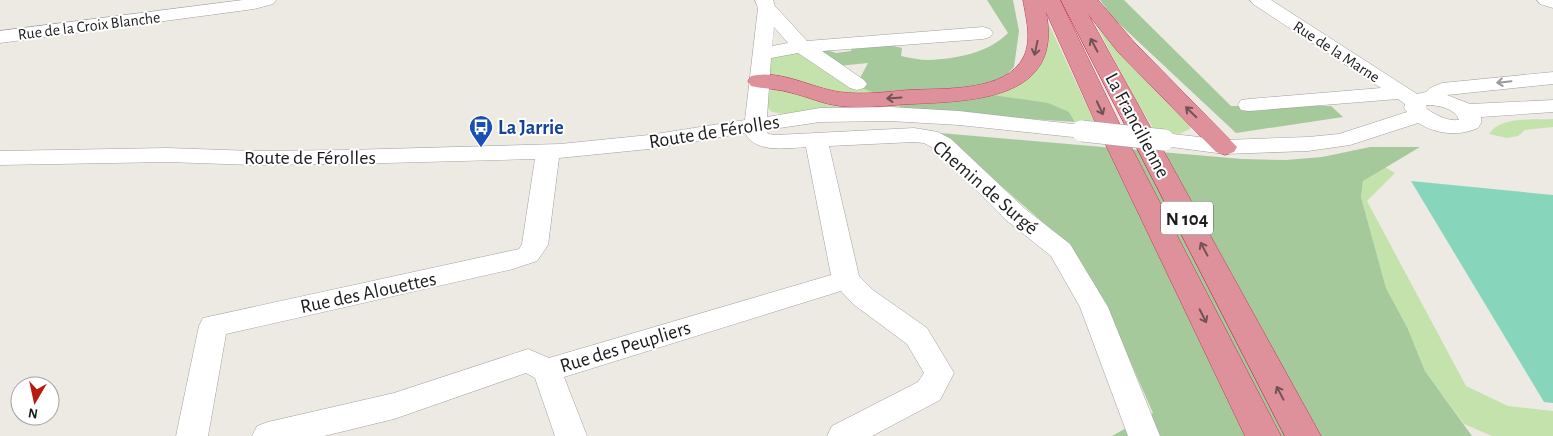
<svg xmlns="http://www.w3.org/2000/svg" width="1553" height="436" viewBox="0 0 1553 436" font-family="'Alegreya Sans',sans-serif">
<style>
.grass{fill:#c4e3ac}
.forest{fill:#a5c99b}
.pitch{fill:#87d6bc}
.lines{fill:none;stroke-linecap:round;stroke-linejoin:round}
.minor-casing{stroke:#a0a0a0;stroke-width:1}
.highway-casing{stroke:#c8335c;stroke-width:1}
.minor{fill:#fff;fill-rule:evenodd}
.highway{fill:#de919a;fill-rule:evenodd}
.minor-bridge-casing{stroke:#a0a0a0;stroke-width:22;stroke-linecap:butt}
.minor-bridge{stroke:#fff;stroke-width:21}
.oneway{stroke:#735155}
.oneway2{stroke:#999}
.labels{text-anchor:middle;stroke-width:4;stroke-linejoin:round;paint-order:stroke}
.far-street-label{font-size:16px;fill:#1c1c1c;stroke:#fff}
.shield{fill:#fff;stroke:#606060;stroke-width:1}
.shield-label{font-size:19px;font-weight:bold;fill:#1c1c1c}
.street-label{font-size:20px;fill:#1c1c1c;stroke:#fff}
.transit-label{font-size:20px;font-weight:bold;fill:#164399;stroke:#fff;text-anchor:start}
</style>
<rect width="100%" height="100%" fill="#edeae3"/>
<g class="grass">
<polygon points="1085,4 1191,122 1190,129 1179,134 1155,131 1135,99"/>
<polygon points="1045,18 1047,20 1095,123 1075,122 1069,112 986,94 1018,81"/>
<polygon points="799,52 879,95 846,94 769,75 766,62 772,58"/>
<polygon points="777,87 905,101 902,110 784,114 772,112 765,106 768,92"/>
<path d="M 1553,119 L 1553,127 L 1525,130 L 1518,136 L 1507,138 L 1489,134 C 1500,116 1535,120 1553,119 Z"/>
<polygon points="1385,167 1395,173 1367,201 1466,386 1508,406 1553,411 1553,436 1492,436 1464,424 1425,371 1408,329 1386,288 1361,197 1363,181"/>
</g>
<g class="forest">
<path d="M 987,0 L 1013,0 L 1019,31 L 1014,67 L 1004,77 L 989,85 L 879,95 L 860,87 L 860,78 L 868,63 L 838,66 L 817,51 L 824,49 L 836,53 L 851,51 L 853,46 L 886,44 L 902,48 L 901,56 C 910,58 920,60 929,60 C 955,59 989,53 1008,33 Z"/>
<polygon points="1100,0 1124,0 1231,106 1331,106 1343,117 1236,133 1113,18"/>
<polygon points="986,94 1048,103 1069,112 1075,122 902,110 899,105"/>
<polygon points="940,133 1242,159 1286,160 1322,157 1370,147 1420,147 1363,181 1361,197 1386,288 1408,329 1425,371 1472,436 1112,436 1153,413 1104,302 1062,239"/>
</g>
<polygon class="pitch" points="1411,181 1553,195 1553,403 1544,402"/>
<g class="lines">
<g class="minor-casing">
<g id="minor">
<polygon points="243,0 276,0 273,4 254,9 0,43 0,31"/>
<path d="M 755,0 L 773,0 L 775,6 L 807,41 L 983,27 L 990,29 L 993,33 L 990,37 L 983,39 L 822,51 L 864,80 L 867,84 L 864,88 L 857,90 L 850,88 L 798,53 L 771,58 L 767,117 L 820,108 L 890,107 L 959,111 L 1090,126 L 1093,131 L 1090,136 L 1082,138 L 959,125 L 890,121 L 820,122 L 766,130 L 768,134 L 776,135 L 914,128 L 938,132 L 951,139 L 1024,208 L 1070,244 L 1108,307 L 1160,436 L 1128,436 L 1080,307 L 1051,256 L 1006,220 L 935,149 L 924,143 L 914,142 L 829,146 L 859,276 L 873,290 L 927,328 L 954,373 L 940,400 L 872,436 L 827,436 L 832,426 L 918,382 L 924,373 L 907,344 L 853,304 L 841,291 L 564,377 L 587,436 L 555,436 L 535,378 L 526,373 L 394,419 L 324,436 L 252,436 L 257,426 L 268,422 L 394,393 L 528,349 L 549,358 L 831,275 L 806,147 C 787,148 756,154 745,133 L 649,149 L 559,158 L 548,245 L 537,261 L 513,269 L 226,334 L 208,436 L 176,436 L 199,326 L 203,318 L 519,249 L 522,244 L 535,159 L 348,164 L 253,165 L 168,162 L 0,165 L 0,151 L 168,148 L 253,151 L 348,150 L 560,144 L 649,135 L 745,120 L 758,8 ZM 774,27 L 788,43 L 772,46 Z"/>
<path d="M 1250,0 L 1271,0 L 1417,94 L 1426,92 L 1430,88 L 1442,83 L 1553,72 L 1553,84 L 1447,95 L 1470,104 L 1553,100 L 1553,112 L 1481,117 L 1481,123 L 1478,128 C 1457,137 1437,134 1418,123 L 1350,145 L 1308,151 L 1225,154 L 1156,145 L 1153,140 L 1156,135 L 1164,133 L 1225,140 L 1308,137 L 1339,134 L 1407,112 L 1404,108 L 1405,104 L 1398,99 L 1249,111 L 1241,110 L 1238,105 L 1241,100 L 1249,99 L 1381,88 L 1253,4 ZM 1426,105 C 1438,105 1455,108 1459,120 C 1447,121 1437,116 1427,109 Z"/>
<polygon points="1537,0 1553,0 1553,8 1540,4"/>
</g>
</g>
<g class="highway-casing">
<g id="highway">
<path d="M 1023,0 L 1060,0 L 1125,135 L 1281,436 L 1245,436 L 1101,135 L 1046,12 C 1064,100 973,101 912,104 C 888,105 864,109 840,106 C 823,104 808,97 792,93 C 779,89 765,89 751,86 L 748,81 L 751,76 C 781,69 811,88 840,92 C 863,95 886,92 908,90 C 941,88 1007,93 1024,56 C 1032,39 1026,18 1023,0 Z"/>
<polygon points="1061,0 1098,0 1134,42 1237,147 1234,152 1225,155 1216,152 1118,52 1088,14 1321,436 1285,436"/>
</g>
</g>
<use href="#minor" class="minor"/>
<use href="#highway" class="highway"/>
<g class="minor-bridge-casing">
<polyline id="minor-bridge" points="1082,131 1164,140"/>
</g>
<use href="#minor-bridge" class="minor-bridge"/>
</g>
<defs><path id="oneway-shaft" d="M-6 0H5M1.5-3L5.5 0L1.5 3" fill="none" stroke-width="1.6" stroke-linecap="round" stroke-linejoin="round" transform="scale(1.25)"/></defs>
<g class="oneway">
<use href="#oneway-shaft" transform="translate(1094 45) rotate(-118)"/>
<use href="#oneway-shaft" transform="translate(1036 48) rotate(102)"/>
<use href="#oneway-shaft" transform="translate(894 98) rotate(176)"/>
<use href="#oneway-shaft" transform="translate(1100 108) rotate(65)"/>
<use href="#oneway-shaft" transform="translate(1191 112) rotate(-136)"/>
<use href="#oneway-shaft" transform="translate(1204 249) rotate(-118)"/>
<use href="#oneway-shaft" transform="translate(1203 316) rotate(63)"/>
<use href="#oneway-shaft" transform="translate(1280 393) rotate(-118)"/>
</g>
<use class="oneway2" href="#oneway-shaft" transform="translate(1504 82) rotate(174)"/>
<defs>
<g id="bus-pin" transform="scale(1.25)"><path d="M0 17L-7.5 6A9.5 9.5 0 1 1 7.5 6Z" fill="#1a4fb4" stroke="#fff"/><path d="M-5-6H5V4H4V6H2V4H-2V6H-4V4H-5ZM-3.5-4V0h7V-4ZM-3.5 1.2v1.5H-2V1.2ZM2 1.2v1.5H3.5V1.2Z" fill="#fff"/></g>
</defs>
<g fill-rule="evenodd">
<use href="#bus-pin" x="481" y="127"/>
</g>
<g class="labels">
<g class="far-street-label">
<text transform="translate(89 25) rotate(-7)" y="6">Rue de la Croix Blanche</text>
<text transform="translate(1337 51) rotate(33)" y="6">Rue de la Marne</text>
</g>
<rect class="shield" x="1161" y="201.5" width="52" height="33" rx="4"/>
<g class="shield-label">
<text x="1187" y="225">N 104</text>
</g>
<g class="street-label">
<text transform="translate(1138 125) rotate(62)" y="7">La Francilienne</text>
<text transform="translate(714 131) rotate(-9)" y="7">Route de Férolles</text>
<text x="310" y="164">Route de Férolles</text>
<text transform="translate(986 187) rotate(41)" y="7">Chemin de Surgé</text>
<text transform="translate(368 292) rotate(-12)" y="7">Rue des Alouettes</text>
<text transform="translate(625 346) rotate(-17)" y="7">Rue des Peupliers</text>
</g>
<g class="transit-label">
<text x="498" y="134">La Jarrie</text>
</g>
</g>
<g transform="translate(35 401) rotate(189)"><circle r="24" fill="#ffffff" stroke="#a4a4a4"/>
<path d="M0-4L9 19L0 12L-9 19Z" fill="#b81c11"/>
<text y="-8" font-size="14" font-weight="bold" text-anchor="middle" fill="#1c1c1c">N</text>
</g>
</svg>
